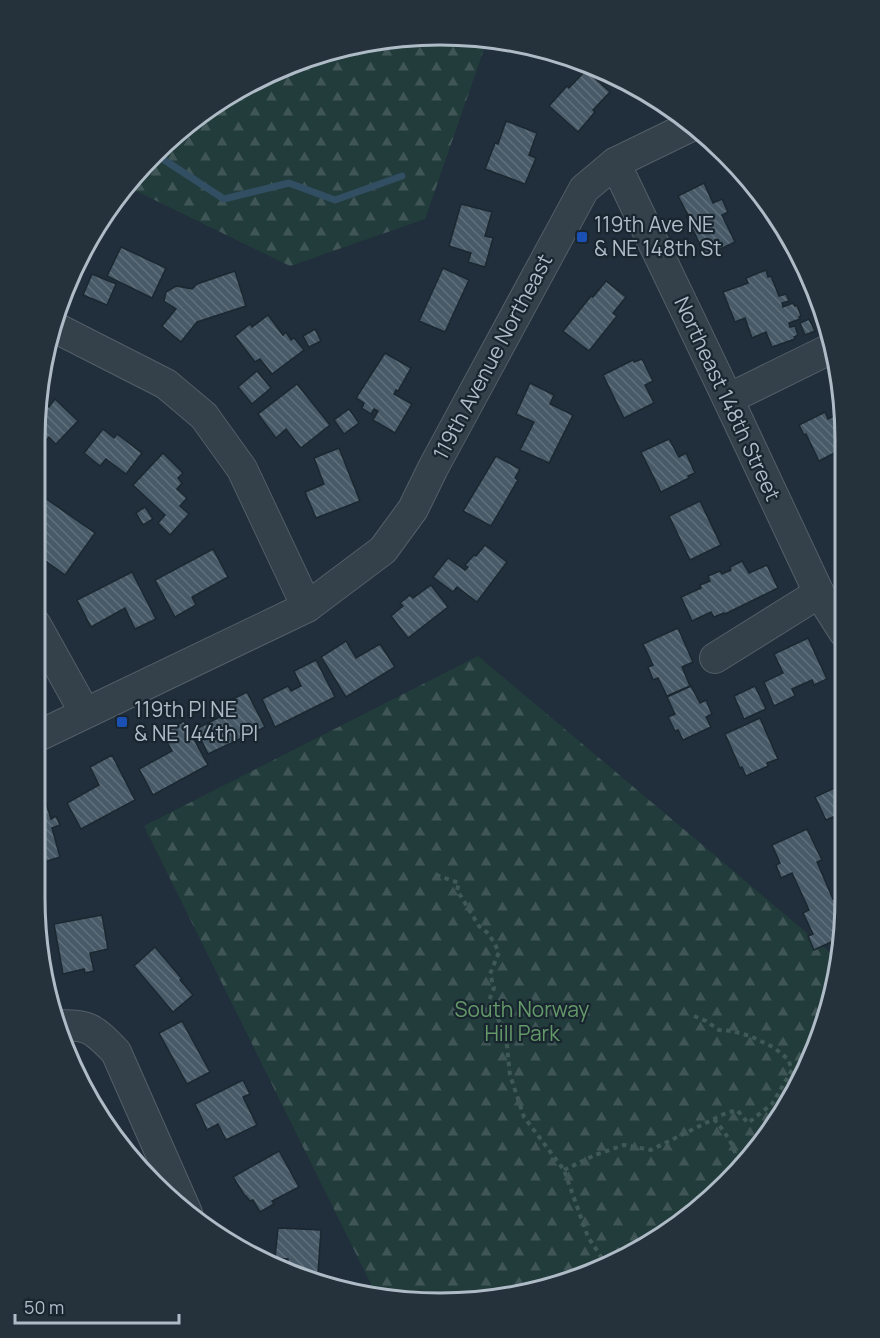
<svg xmlns="http://www.w3.org/2000/svg" width="880" height="1338" viewBox="0 0 880 1338" font-family="Manrope,sans-serif">
<style>
.forest{fill:url(#forest-firs)}
.lines{fill:none;stroke-linecap:round;stroke-linejoin:round}
.stream{stroke:#324e63;stroke-width:7}
.building{fill:url(#building-back-hatch);stroke:#1b2831;stroke-width:1.5}
.minor-casing{stroke:#525f68;stroke-width:32}
.path{stroke:#405857;stroke-width:4;stroke-dasharray:4.5 4.5;stroke-linecap:butt}
.minor{stroke:#34414b;stroke-width:30}
.transit-dot{fill:#1a4fb4;stroke:#19262f;stroke-width:2}
.labels{text-anchor:middle;stroke-width:4.5;stroke-linejoin:round;paint-order:stroke}
.poi-label{font-size:21px;fill:#afbcc7;stroke:#19262f;text-anchor:start}
.street-label{font-size:21px;fill:#afbcc7;stroke:#19262f}
.park-label{font-size:21px;fill:#649969;stroke:#19262f}
.rim{fill:none;stroke:#afbcc7;stroke-width:3}
</style>
<defs>
<pattern id="forest-firs" width="22" height="20" patternUnits="userSpaceOnUse" patternTransform="scale(1.5)"><rect width="22" height="20" fill="#223c3b"/><path d="M5 1l3.5 6h-7zM16 11l3.5 6h-7z" fill="#405656"/></pattern>
<pattern id="building-back-hatch" width="6" height="6" patternUnits="userSpaceOnUse" patternTransform="scale(1.5)"><rect width="6" height="6" fill="#485a67"/><path d="M-1 5l2 2M0 0l6 6M5-1l2 2" fill="none" stroke="#60707b"/></pattern>
</defs>
<rect width="100%" height="100%" fill="#202f3b"/>
<g class="forest">
<polygon points="410,36 484,49 425,219 290,266 126,186 135,172 193,118 261,76 335,48"/>
<polygon points="478,656 839,960 804,1077 745,1166 643,1249 545,1290 413,1303 376,1294 144,826"/>
</g>
<g class="lines">
<polyline class="stream" points="155,154 224,199 289,183 335,200 402,176"/>
</g>
<g class="building">
<polygon points="586,70 610,92 593,110 595,112 578,132 549,106 567,86 569,88"/>
<polygon points="506,121 537,133 529,155 536,158 525,184 485,169 495,143 498,144"/>
<polygon points="704,183 713,203 722,199 728,212 722,215 735,242 706,256 686,216 688,215 678,196"/>
<polygon points="461,204 492,212 485,236 493,238 485,267 468,262 471,253 449,246"/>
<polygon points="88,243 94,246 78,279 72,276 76,261"/>
<polygon points="121,247 166,268 152,298 107,276"/>
<polygon points="443,268 469,280 445,332 419,321"/>
<polygon points="766,270 768,277 771,276 779,296 786,294 789,301 782,303 783,307 793,303 795,306 797,305 801,316 799,317 800,319 789,323 790,327 795,326 798,335 794,337 795,339 772,347 766,332 752,338 745,318 735,322 723,292 748,283 746,278"/>
<polygon points="235,271 246,306 197,322 181,342 162,326 176,309 164,301 166,292 176,286 192,289 197,284"/>
<polygon points="92,274 116,284 107,305 83,295"/>
<polygon points="810,277 821,306 815,309 813,308 800,283"/>
<polygon points="606,281 626,297 613,313 617,316 589,351 563,331 591,296 593,297"/>
<polygon points="268,315 283,335 286,332 291,340 294,338 304,350 272,374 260,359 255,362 235,336 250,324 252,327"/>
<polygon points="809,319 815,331 805,335 800,323"/>
<polygon points="315,329 321,341 309,347 303,336"/>
<polygon points="385,353 411,368 398,391 396,390 394,394 412,404 395,433 373,420 378,411 374,409 371,414 362,408 364,403 356,398"/>
<polygon points="642,359 653,381 645,385 654,403 624,418 603,375 633,360 634,362"/>
<polygon points="257,371 271,388 252,404 238,387"/>
<polygon points="530,383 554,395 550,404 573,415 549,463 520,450 534,422 516,414"/>
<polygon points="297,384 330,425 301,448 286,429 276,438 258,414"/>
<polygon points="38,397 49,407 55,399 78,421 56,444 49,437 41,446 38,442"/>
<polygon points="349,409 359,423 344,434 334,420"/>
<polygon points="844,411 844,448 819,461 806,434 804,435 799,425 825,412 828,419"/>
<polygon points="103,429 114,438 117,434 142,453 126,474 106,459 100,466 84,453"/>
<polygon points="669,439 679,457 686,453 695,473 688,476 689,478 661,492 641,452"/>
<polygon points="339,448 360,501 316,518 305,492 324,484 314,458"/>
<polygon points="163,453 183,473 178,478 182,483 177,489 187,498 180,506 189,514 170,535 158,523 165,515 133,485"/>
<polygon points="496,456 520,469 515,478 518,480 491,526 463,511"/>
<polygon points="45,498 95,533 65,575 40,557 37,559 37,510"/>
<polygon points="700,501 721,545 690,560 669,516"/>
<polygon points="145,507 153,519 143,525 136,513"/>
<polygon points="485,545 507,562 477,602 457,587 453,592 433,577 448,558 465,570 468,567 465,565 474,555 476,556"/>
<polygon points="213,549 228,577 192,597 196,605 175,617 155,580"/>
<polygon points="742,561 749,573 767,565 778,588 725,614 724,613 714,617 711,612 692,621 681,597 701,588 700,585 710,581 708,576 720,571 722,574 731,570 730,567"/>
<polygon points="132,572 156,619 135,629 125,608 91,627 77,600"/>
<polygon points="431,585 448,607 408,638 391,616 403,606 400,603 410,595 413,598"/>
<polygon points="678,628 693,662 682,667 690,686 667,696 658,678 653,680 648,667 653,665 643,644"/>
<polygon points="808,638 827,679 814,685 812,680 792,689 795,696 774,706 764,682 783,673 774,654"/>
<polygon points="346,641 356,658 380,644 395,667 346,697 321,657"/>
<polygon points="316,660 335,697 275,727 262,699 288,686 291,691 301,686 294,671"/>
<polygon points="691,686 700,703 706,700 712,714 706,717 711,727 683,740 678,730 675,731 668,717 675,714 667,697"/>
<polygon points="755,686 766,709 744,719 734,696"/>
<polygon points="247,692 265,727 208,754 196,729 232,711 227,702"/>
<polygon points="760,718 778,759 767,763 768,766 746,776 742,767 740,768 725,734"/>
<polygon points="184,721 208,765 153,795 139,769 172,751 162,733"/>
<polygon points="112,755 135,800 81,829 67,803 99,785 90,767"/>
<polygon points="843,784 843,813 826,820 815,797"/>
<polygon points="45,799 51,819 56,816 60,825 52,828 60,857 35,865 35,802"/>
<polygon points="807,829 822,860 817,862 833,899 838,897 842,906 842,937 814,950 808,936 813,934 803,913 809,910 792,873 781,878 776,865 780,863 772,845"/>
<polygon points="102,915 108,949 90,953 94,971 85,973 84,969 63,974 54,924"/>
<polygon points="155,947 182,979 180,980 193,995 173,1012 134,966"/>
<polygon points="182,1021 210,1072 187,1084 159,1033"/>
<polygon points="243,1080 250,1094 243,1097 257,1125 226,1140 218,1124 207,1130 195,1104"/>
<polygon points="94,1096 106,1119 102,1121 90,1098"/>
<polygon points="279,1151 299,1187 272,1201 274,1204 260,1212 253,1200 250,1201 246,1196 245,1196 233,1177"/>
<polygon points="278,1228 321,1230 318,1273 287,1271 288,1259 275,1258"/>
</g>
<g class="lines">
<g class="minor-casing">
<g id="minor">
<polyline points="615,163 728,399 819,593 844,632"/>
<polyline points="56,328 166,384 204,416 242,469 307,607"/>
<polyline points="728,399 834,347"/>
<polyline points="36,625 85,713"/>
<polyline points="715,658 819,593"/>
<polyline points="36,737 307,607 383,550 413,509 433,468 584,189 615,163 693,125"/>
<path d="M 55,1025 C 89,1025 92,1027 116,1052 L 187,1213"/>
</g>
</g>
<g class="path">
<polyline points="436,875 459,883 457,890 479,926 489,934 499,952 490,974 494,988 488,1003 501,1024 507,1046 510,1075 524,1117 564,1170 588,1237 606,1264"/>
<polyline points="694,1016 706,1021 719,1030 732,1031 750,1036 773,1047 788,1059 792,1070"/>
<path d="M 714,1119 C 727,1135 739,1150 737,1172"/>
<polyline points="564,1170 595,1155 624,1145 651,1150 724,1114 737,1110 748,1123 772,1104 792,1070 803,1078"/>
</g>
<use href="#minor" class="minor"/>
</g>
<g class="transit-dot">
<rect x="576" y="231" width="12" height="12" rx="3"/>
<rect x="116" y="716" width="12" height="12" rx="3"/>
</g>
<g class="labels">
<g class="poi-label">
<text x="594" y="232">119th Ave NE<tspan x="594" dy="24">&amp; NE 148th St</tspan></text>
<text x="134" y="717">119th Pl NE<tspan x="134" dy="24">&amp; NE 144th Pl</tspan></text>
</g>
<g class="street-label">
<text transform="translate(493 357) rotate(-62)" y="7">119th Avenue Northeast</text>
<text transform="translate(727 399) rotate(65)" y="7">Northeast 148th Street</text>
</g>
<g class="park-label">
<text x="522" y="1017">South Norway<tspan x="522" dy="24">Hill Park</tspan></text>
</g>
</g>
<path d="M0 0H880V1338H0ZM440 45H440A395 395 0 0 1 835 440V898A395 395 0 0 1 440 1293H440A395 395 0 0 1 45 898V440A395 395 0 0 1 440 45Z" fill="#25323b" fill-rule="evenodd"/>
<path class="rim" d="M440 45H440A395 395 0 0 1 835 440V898A395 395 0 0 1 440 1293H440A395 395 0 0 1 45 898V440A395 395 0 0 1 440 45Z"/>
<path d="M15 1314v9h164v-9" fill="none" stroke="#afbcc7" stroke-width="3"/>
<text x="24" y="1314" font-size="18" fill="#afbcc7" stroke="#19262f" stroke-width="4.5" paint-order="stroke">50 m</text>
</svg>
